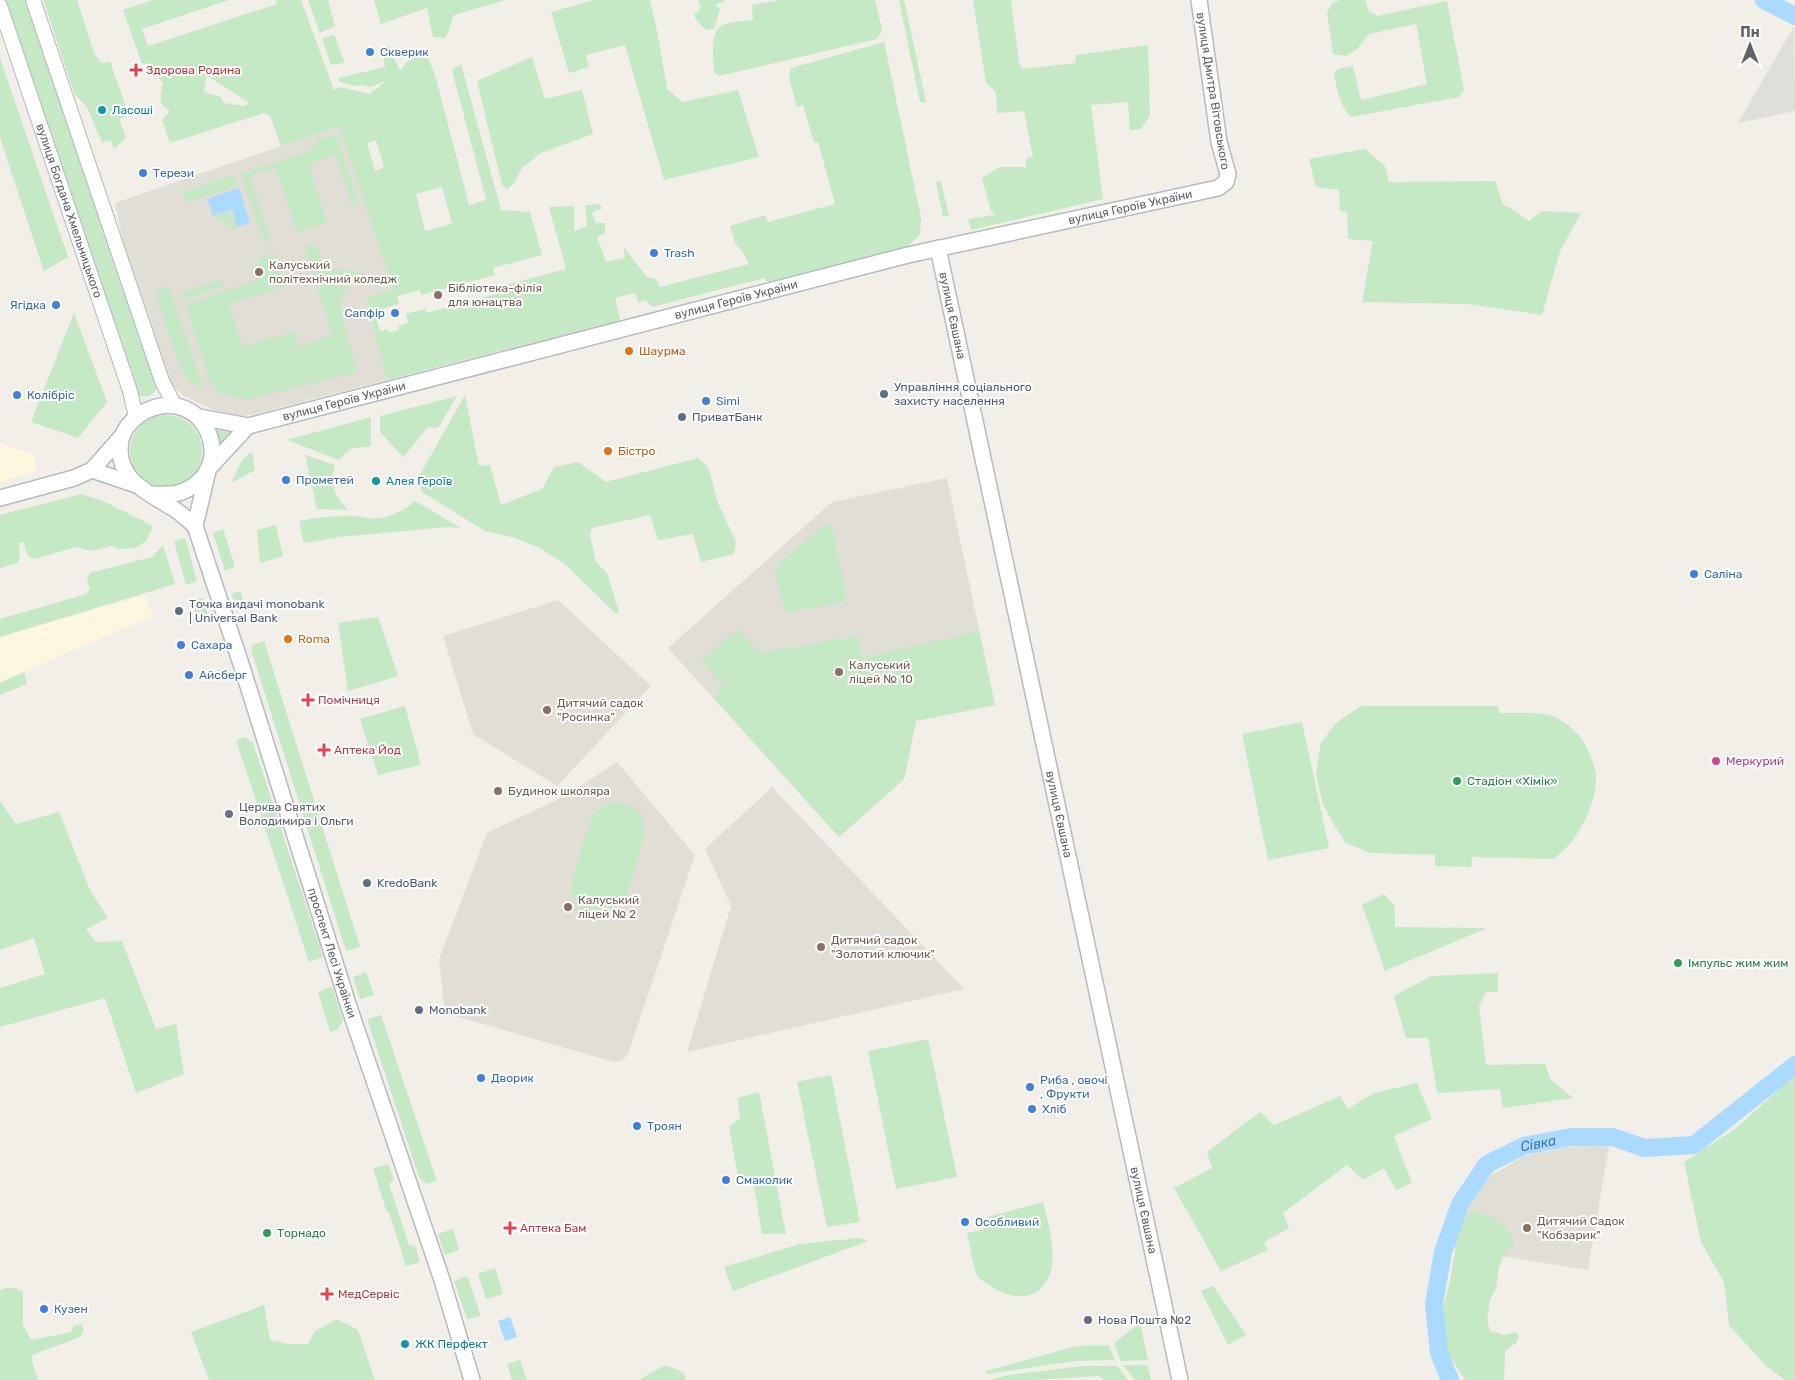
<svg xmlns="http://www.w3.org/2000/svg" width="1795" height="1380" viewBox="0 0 1795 1380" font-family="Rubik,sans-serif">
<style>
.commercial{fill:#fef7e0}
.industrial{fill:#e0deda}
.education{fill:#e1ded6}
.green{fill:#c5e8c5;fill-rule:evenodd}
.water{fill:#aadaff}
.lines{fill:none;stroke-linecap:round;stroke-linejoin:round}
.river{stroke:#aadaff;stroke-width:18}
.tertiary-casing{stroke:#b5b8bc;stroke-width:16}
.secondary-casing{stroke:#b6babf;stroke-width:18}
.tertiary{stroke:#fff;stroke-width:14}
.secondary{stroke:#fff;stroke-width:15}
.shop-dot{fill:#3f7fe0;stroke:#fff;stroke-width:2}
.health-dot{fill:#e0444e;stroke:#fff;stroke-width:2}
.culture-dot{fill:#0f9aa8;stroke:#fff;stroke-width:2}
.education-dot{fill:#8d6e63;stroke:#fff;stroke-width:2}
.food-dot{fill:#e8710a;stroke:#fff;stroke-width:2}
.service-dot{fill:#5c6f8a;stroke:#fff;stroke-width:2}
.hotel-dot{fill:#d1479c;stroke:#fff;stroke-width:2}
.leisure-dot{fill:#2e9e5b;stroke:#fff;stroke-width:2}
.worship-dot{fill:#6b7280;stroke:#fff;stroke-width:2}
.labels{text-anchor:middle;stroke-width:4;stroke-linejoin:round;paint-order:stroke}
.shop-label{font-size:12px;fill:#366cbe;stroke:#fff;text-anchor:start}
.health-label{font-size:12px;fill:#be3a42;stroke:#fff;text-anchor:start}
.street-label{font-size:12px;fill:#5f6368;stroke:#fff}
.culture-label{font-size:12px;fill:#0d838f;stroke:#fff;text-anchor:start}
.education-label{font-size:12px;fill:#785e54;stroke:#fff;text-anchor:start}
.food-label{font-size:12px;fill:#c56008;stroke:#fff;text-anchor:start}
.service-label{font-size:12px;fill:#4e5e75;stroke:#fff;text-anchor:start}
.hotel-label{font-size:12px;fill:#b23c85;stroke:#fff;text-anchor:start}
.leisure-label{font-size:12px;fill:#27864d;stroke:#fff;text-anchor:start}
.worship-label{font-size:12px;fill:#5b616d;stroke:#fff;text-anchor:start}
.water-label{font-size:14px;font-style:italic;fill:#4174aa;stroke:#fff}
</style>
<rect width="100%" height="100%" fill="#f1efe8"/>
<g class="commercial">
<polygon points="0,443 35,455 36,471 0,482"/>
<polygon points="145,595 153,616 0,682 0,637"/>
</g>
<polygon class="industrial" points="1794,26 1795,111 1738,123"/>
<g class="education">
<polygon points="339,126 393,289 365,298 387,380 255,414 240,416 214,410 184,396 170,383 126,255 115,203"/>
<polygon points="947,478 995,705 916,721 904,779 839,837 668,648 832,502"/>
<polygon points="558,600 651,686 557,786 473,734 443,636"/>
<polygon points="617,762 695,855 628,1054 623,1060 614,1062 445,1013 439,959 487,833 567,795"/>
<polygon points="772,787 964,989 687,1052 731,906 705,849"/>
<polygon points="1609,1146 1588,1270 1450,1248 1468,1207 1490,1176 1525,1156 1567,1147"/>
</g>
<g class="green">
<path d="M 6,0 L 27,0 L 156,383 L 156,391 C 150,396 146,398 138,395 L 136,390 Z"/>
<polygon points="43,0 77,0 94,53 101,63 110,62 129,115 119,119 126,138 114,149 111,140 102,143 87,107 75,95"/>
<path d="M 153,0 L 229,0 L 142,29 L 148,46 L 277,4 L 276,0 L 301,0 L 334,90 L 340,87 L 370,94 L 386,81 L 370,87 L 363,85 L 355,86 L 340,82 L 338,78 L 385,67 L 382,48 L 389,46 L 400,71 C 406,64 407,60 416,54 L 428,58 L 435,75 L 469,205 L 486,200 L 452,70 L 461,64 L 501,210 L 530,212 L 542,255 L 493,268 L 495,275 L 421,295 L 420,290 L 397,296 L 399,304 L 374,311 L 380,331 L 388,329 L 389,332 L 399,330 L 398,326 L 408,323 L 406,314 L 425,309 L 427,313 L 499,293 L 498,287 L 566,269 L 549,207 L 574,206 L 574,231 L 587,226 L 585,205 L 600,204 L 602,210 L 599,209 L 592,213 L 596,223 L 605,223 L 605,233 L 597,237 L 606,262 L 625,258 L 623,246 L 647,277 L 656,279 L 660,287 L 749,264 L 743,253 L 735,243 L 730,226 L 766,215 L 768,222 L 835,204 L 818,142 L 814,143 L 803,105 L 797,107 L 789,77 L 791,68 L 884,42 L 921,218 L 920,235 L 908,246 L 768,282 L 764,278 L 652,307 L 646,300 L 638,303 L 635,293 L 615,298 L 620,320 L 387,380 L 365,298 L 393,289 L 339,126 L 281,146 L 270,116 L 264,113 L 170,143 L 162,120 L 170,111 C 156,102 161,98 163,83 L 150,69 L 148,63 L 142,64 L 123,10 ZM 206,75 L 248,102 L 248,103 L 245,106 L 224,103 L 221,97 L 204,92 ZM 376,140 L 384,167 L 375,171 L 367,143 ZM 442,187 L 452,224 L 425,231 L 416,194 Z"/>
<polygon points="308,0 328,0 335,26 320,33"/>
<polygon points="374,0 506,0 454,15 446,38 433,37 427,8 381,24"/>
<polygon points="595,0 650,0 658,36 667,89 683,102 738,90 759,157 664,180 625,45 586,55 589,67 569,73 551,12"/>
<path d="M 698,0 L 726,0 L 715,5 L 720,9 L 714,29 L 707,30 C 703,28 695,19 694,15 L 701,8 Z"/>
<path d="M 781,0 L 875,0 L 882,30 L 877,39 L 719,76 L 714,73 C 714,57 707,28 728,23 C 736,21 745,21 753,20 L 752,5 Z"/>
<polygon points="899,0 904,0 926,102 920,102"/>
<polygon points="973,0 1011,0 1019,63 1023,69 1075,63 1076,55 1148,45 1150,115 1141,129 1130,130 1128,102 1091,105 1103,199 971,230 968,219 995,215 991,211 982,179 999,167 1026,167 1026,158 1033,157 1024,111 997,113 996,92 986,83"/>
<path d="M 1340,0 L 1365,0 L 1369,11 L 1377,16 L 1447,1 L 1464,90 L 1459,97 L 1351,117 C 1339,105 1337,89 1334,73 L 1338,69 L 1353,66 L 1361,100 L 1427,84 L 1416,24 L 1369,34 L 1357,49 L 1346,56 L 1333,54 L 1327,13 L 1332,3 Z"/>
<polygon points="334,35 345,63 331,65 322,38"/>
<polygon points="532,57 545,99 582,90 593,134 541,153 522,168 514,183 507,189 502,185 477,81"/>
<polygon points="0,58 68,257 44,271 0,138"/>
<polygon points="336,135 359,204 352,206 336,155 309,164 327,223 297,232 276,168 250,176 270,239 264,242 241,174 311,151 317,140"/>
<polygon points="1365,149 1385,166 1389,182 1495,181 1503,205 1511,208 1529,221 1542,211 1581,213 1560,251 1542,315 1469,304 1362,302 1373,241 1348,239 1347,212 1340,211 1339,190 1316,187 1309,159"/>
<polygon points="234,175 238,185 187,202 183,192"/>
<polygon points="936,182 941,182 949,216 943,217"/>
<polygon points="231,211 237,231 214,216"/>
<polygon points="316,243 324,268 361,271 347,287 340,303 346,331 357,372 246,400 220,393 209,380 186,305 257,280 252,266 259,264 257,260 275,253 286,286 229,304 243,347 294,331 299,347 332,335 304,247"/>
<polygon points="221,279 223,286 183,300 181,293"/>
<polygon points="169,286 204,390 191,382 182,373 154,291"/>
<polygon points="74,313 107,402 78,438 31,422"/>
<polygon points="465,395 479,466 490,465 501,505 542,489 554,467 578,462 606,482 698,458 708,467 718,503 736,542 734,554 701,562 693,534 658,540 650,515 592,528 590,535 596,562 607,573 619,612 616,614 566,565 538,547 515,538 485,531 422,492 418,478"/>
<polygon points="457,396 438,428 428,427 403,457 380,432 380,416"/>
<circle cx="166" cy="451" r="36"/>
<polygon points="371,417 371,446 350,449 339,460 287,440"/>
<polygon points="210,423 240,429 218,452"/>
<path d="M 252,452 L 255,470 L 231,483 C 237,471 240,459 252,452 Z"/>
<path d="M 305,455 L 335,465 C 329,483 335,497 348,510 L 317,509 Z"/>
<polygon points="81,494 101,500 153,526 146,541 135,548 119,549 112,546 91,551 76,547 35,559 28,556 23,542 19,543 20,558 17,563 0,568 0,515"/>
<path d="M 415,501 L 461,528 L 448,527 L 339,537 L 304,543 L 299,521 C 317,517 335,516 353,516 C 359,516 364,518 369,518 C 386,520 402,512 415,501 Z"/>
<path d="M 825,524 L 829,524 L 832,526 L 847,599 L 843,602 L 786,613 L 775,573 C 779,560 813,535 825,524 Z"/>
<polygon points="276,525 283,556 260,563 257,530"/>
<polygon points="223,529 235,567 225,571 213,533"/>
<polygon points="185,538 197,581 186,585 174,541"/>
<polygon points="163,545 175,584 0,637 0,619 86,594 90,588 87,578 90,573 152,557"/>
<polygon points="240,591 246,609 237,611 231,594"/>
<polygon points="203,598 209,618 198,621 192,601"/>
<polygon points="378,617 398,676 348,691 338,623"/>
<polygon points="738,629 761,653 857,636 862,658 979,631 995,705 916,721 904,779 839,837 713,697 746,665 723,685 701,661"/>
<polygon points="264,641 360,947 346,951 252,653 252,645"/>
<polygon points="24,672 27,684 0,695 0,683"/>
<polygon points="405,706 421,765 378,775 360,719"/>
<path d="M 1361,706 L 1498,706 L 1499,713 C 1509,713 1545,712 1552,716 C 1567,722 1582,735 1588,750 C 1591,758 1595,767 1596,775 C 1597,797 1586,822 1573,840 C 1568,847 1560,853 1554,859 L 1472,857 L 1471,867 L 1435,866 L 1435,855 L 1371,853 L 1346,843 L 1334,825 L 1322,802 L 1316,774 L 1321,743 L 1336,723 Z"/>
<polygon points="1302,722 1329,848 1268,860 1242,734"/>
<polygon points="245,737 253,743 323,957 309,962 236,740"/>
<polygon points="0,801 16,824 59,812 90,890 108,918 86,929 96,942 122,941 156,1029 176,1024 184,1074 136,1093 105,998 0,1027 0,988 45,974 34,938 0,950"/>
<path d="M 618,802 C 656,808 644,840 636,866 C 632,878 629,891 623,903 C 609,921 578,921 572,895 C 569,884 588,820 597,811 C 603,805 610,803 618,802 Z"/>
<polygon points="1384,894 1395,906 1395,927 1487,928 1385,971 1362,905"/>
<polygon points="366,972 374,995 360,999 353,977"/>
<polygon points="1498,973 1498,992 1486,992 1479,1006 1486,1065 1545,1064 1550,1079 1573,1098 1503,1108 1500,1089 1437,1093 1428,1038 1406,1038 1394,996 1431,976"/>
<polygon points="332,987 343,1021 337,1030 330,1032 318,992"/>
<polygon points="381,1015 437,1181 426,1184 419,1177 367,1019"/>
<polygon points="928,1039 957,1177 896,1189 868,1051"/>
<polygon points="1795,1071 1795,1380 1785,1380 1766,1366 1729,1325 1724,1282 1701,1242 1684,1162 1735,1129 1774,1094 1792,1072"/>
<polygon points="831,1075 860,1222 827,1227 797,1082"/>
<polygon points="1417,1083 1432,1119 1394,1136 1412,1183 1396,1190 1384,1168 1363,1180 1347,1165 1283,1213 1289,1228 1264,1242 1268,1250 1221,1271 1174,1188 1212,1168 1207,1152 1260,1112 1274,1125 1340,1096 1348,1109 1374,1093"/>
<polygon points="759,1092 786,1234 762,1234 753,1181 739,1183 729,1127 740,1118 738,1098"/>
<polygon points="388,1164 394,1179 389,1184 409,1245 416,1247 420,1262 406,1266 389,1212 386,1210 373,1168"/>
<path d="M 1043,1202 C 1048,1221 1057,1255 1050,1274 C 1039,1304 1009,1300 988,1284 C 985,1282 980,1280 978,1277 C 974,1271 969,1242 967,1233 L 989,1228 L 987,1217 Z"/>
<path d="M 1472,1211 C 1485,1213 1503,1222 1510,1233 C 1512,1236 1513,1242 1513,1245 L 1504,1254 L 1499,1267 L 1496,1288 L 1490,1300 L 1487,1320 L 1490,1331 L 1504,1335 L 1516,1332 L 1519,1337 L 1516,1343 L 1505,1351 L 1504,1380 L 1465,1380 L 1449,1355 L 1445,1341 L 1442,1313 L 1450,1281 L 1458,1234 L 1466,1215 Z"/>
<polygon points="453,1229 459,1250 445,1255 438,1234"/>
<polygon points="859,1238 868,1241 733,1291 724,1267 800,1244"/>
<polygon points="495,1268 503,1294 486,1299 478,1274"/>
<polygon points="467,1276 481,1316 467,1319 454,1281"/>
<polygon points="1213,1286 1246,1335 1228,1345 1201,1291"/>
<polygon points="6,1288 16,1288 23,1292 23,1324 31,1340 71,1332 74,1326 81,1324 84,1330 80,1337 32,1355 32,1362 38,1380 0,1380 0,1290"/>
<polygon points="264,1305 270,1340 289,1344 308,1344 315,1331 337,1319 358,1330 375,1380 209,1380 191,1332"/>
<polygon points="1140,1323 1148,1360 1121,1361 1114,1343"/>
<polygon points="1109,1345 1115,1360 1075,1361 987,1374 986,1371 1077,1346"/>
<polygon points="520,1360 527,1380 512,1380 507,1364"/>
<polygon points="665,1365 683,1372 686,1380 639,1380"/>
<polygon points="1123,1365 1147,1365 1151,1380 1135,1380"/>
<polygon points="1082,1366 1117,1366 1128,1380 1105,1380 1098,1376 1035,1380 989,1380 1009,1375"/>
</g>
<g class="water">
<polygon points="239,188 250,223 237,227 232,209 213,216 207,199"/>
<polygon points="510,1317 517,1337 505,1341 498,1321"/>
</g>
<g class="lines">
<g class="river">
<polyline points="1764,0 1795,16"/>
<path id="s1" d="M 1450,1380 L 1439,1353 L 1434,1304 L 1443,1252 L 1460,1204 L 1487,1164 L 1524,1146 L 1571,1137 L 1613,1137 L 1644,1148 L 1694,1145 L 1795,1065"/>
</g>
<g class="tertiary-casing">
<g id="tertiary">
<polyline points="33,0 162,381 175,406"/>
<path id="s2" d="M 0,6 L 130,391 L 136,417"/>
</g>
</g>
<g class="secondary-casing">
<g id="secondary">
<path id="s3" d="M 938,248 L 1180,1380"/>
<path id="s4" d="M 199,417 L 248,426 L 908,255 L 1218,188 L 1226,182 L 1228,174 L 1219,142 L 1199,0"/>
<polyline points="211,466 248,426"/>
<polyline points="92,470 122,436"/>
<path id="s5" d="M 208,471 L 195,526 L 241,664 L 349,1007 L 442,1280 L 472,1380"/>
<path d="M 150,494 C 161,494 174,496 184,491 C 240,467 204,385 148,410 C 136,415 124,427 121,440 C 114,477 145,491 171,507 C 180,512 187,519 195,526"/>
<polyline points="0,498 74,478 92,470 136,485"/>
</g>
</g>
<use href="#tertiary" class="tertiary"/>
<use href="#secondary" class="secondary"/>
</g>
<g class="shop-dot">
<circle cx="370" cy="52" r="5"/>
<circle cx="143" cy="173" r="5"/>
<circle cx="654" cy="253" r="5"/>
<circle cx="56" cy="305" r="5"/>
<circle cx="395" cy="313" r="5"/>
<circle cx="17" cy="395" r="5"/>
<circle cx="706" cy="401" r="5"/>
<circle cx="286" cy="480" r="5"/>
<circle cx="1694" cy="574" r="5"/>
<circle cx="181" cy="645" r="5"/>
<circle cx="189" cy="675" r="5"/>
<circle cx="481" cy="1078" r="5"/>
<circle cx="1030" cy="1087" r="5"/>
<circle cx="1032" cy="1109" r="5"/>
<circle cx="637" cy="1126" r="5"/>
<circle cx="726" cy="1180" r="5"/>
<circle cx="965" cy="1222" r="5"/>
<circle cx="44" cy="1309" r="5"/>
</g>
<g class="health-dot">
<path d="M133.5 62.5h5v5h5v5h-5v5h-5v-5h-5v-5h5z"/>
<path d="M305.5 692.5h5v5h5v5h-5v5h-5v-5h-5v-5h5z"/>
<path d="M321.5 742.5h5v5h5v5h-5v5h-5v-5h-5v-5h5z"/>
<path d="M507.5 1220.5h5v5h5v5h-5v5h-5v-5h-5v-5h5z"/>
<path d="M324.5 1286.5h5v5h5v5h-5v5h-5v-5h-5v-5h5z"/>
</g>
<g class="culture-dot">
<circle cx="102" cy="110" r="5"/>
<circle cx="376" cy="481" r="5"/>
<circle cx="405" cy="1344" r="5"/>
</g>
<g class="education-dot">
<circle cx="259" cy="272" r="5"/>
<circle cx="438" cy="295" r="5"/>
<circle cx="839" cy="672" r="5"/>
<circle cx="547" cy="710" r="5"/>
<circle cx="498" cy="791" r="5"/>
<circle cx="568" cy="907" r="5"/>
<circle cx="821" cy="947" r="5"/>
<circle cx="1527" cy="1228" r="5"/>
</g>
<g class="food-dot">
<circle cx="629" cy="351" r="5"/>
<circle cx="608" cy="451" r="5"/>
<circle cx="288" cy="639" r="5"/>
</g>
<g class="service-dot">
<circle cx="884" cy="394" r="5"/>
<circle cx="682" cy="417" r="5"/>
<circle cx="179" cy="611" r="5"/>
<circle cx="367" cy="883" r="5"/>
<circle cx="419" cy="1010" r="5"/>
<circle cx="1088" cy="1320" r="5"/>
</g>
<circle class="hotel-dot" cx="1716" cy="761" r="5"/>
<g class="leisure-dot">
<circle cx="1457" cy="781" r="5"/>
<circle cx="1678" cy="963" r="5"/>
<circle cx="267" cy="1233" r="5"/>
</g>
<circle class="worship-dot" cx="229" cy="814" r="5"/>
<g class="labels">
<g class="shop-label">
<text x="380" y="56">Скверик</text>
<text x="153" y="177">Терези</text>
<text x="664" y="257">Trash</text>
<text x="46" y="309" text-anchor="end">Ягідка</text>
<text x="385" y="317" text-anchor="end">Сапфір</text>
<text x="27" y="399">Колібріс</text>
<text x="716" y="405">Simi</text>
<text x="296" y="484">Прометей</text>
<text x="1704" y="578">Саліна</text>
<text x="191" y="649">Сахара</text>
<text x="199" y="679">Айсберг</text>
<text x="491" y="1082">Дворик</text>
<text x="1040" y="1084">Риба , овочі<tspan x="1040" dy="14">, Фрукти</tspan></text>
<text x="1042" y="1113">Хліб</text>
<text x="647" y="1130">Троян</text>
<text x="736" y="1184">Смаколик</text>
<text x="975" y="1226">Особливий</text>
<text x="54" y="1313">Кузен</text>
</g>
<g class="health-label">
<text x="146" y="74">Здорова Родина</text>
<text x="318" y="704">Помічниця</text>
<text x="334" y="754">Аптека Йод</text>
<text x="520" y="1232">Аптека Бам</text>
<text x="338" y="1298">МедСервіс</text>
</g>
<g class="street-label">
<text transform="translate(1213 91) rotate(81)" y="4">вулиця Дмитра Вітовського</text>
<text dy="4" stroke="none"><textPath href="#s4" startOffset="959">вулиця Героїв України</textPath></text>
<text dy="4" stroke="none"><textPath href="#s2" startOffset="216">вулиця Богдана Хмельницького</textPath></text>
<text dy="4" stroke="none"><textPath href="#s4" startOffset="554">вулиця Героїв України</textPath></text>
<text dy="4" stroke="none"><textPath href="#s3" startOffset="69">вулиця Євшана</textPath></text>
<text dy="4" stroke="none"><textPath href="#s4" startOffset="149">вулиця Героїв України</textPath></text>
<text dy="4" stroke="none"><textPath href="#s3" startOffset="579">вулиця Євшана</textPath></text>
<text dy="4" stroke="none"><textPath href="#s5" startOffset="505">проспект Лесі Українки</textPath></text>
<text dy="4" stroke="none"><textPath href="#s3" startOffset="984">вулиця Євшана</textPath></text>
</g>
<g class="culture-label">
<text x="112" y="114">Ласоші</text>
<text x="386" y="485">Алея Героїв</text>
<text x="415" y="1348">ЖК Перфект</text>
</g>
<g class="education-label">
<text x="269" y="269">Калуський<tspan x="269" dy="14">політехнічний коледж</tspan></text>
<text x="448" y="292">Бібліотека-філія<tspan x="448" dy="14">для юнацтва</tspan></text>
<text x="849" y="669">Калуський<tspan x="849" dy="14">ліцей № 10</tspan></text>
<text x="557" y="707">Дитячий садок<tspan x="557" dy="14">"Росинка"</tspan></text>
<text x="508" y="795">Будинок школяра</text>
<text x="578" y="904">Калуський<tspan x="578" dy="14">ліцей № 2</tspan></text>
<text x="831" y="944">Дитячий садок<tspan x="831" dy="14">"Золотий ключик"</tspan></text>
<text x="1537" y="1225">Дитячий Садок<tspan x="1537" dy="14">"Кобзарик"</tspan></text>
</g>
<g class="food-label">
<text x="639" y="355">Шаурма</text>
<text x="618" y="455">Бістро</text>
<text x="298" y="643">Roma</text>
</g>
<g class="service-label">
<text x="894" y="391">Управління соціального<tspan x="894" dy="14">захисту населення</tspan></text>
<text x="692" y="421">ПриватБанк</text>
<text x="189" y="608">Точка видачі monobank<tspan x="189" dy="14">| Universal Bank</tspan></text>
<text x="377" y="887">KredoBank</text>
<text x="429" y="1014">Monobank</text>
<text x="1098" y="1324">Нова Пошта №2</text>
</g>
<g class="hotel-label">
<text x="1726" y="765">Меркурий</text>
</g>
<g class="leisure-label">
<text x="1467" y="785">Стадіон «Хімік»</text>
<text x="1688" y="967">Імпульс жим жим</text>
<text x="277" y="1237">Торнадо</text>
</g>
<g class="worship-label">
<text x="239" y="811">Церква Святих<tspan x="239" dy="14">Володимира і Ольги</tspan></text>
</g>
<g class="water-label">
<text dy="5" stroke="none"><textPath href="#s1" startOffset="286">Сівка</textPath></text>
</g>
</g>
<g transform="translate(1750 45)" stroke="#ffffff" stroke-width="4" paint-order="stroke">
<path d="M0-4L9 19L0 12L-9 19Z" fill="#5f6368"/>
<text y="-8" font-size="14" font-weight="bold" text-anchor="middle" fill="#5f6368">Пн</text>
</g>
</svg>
